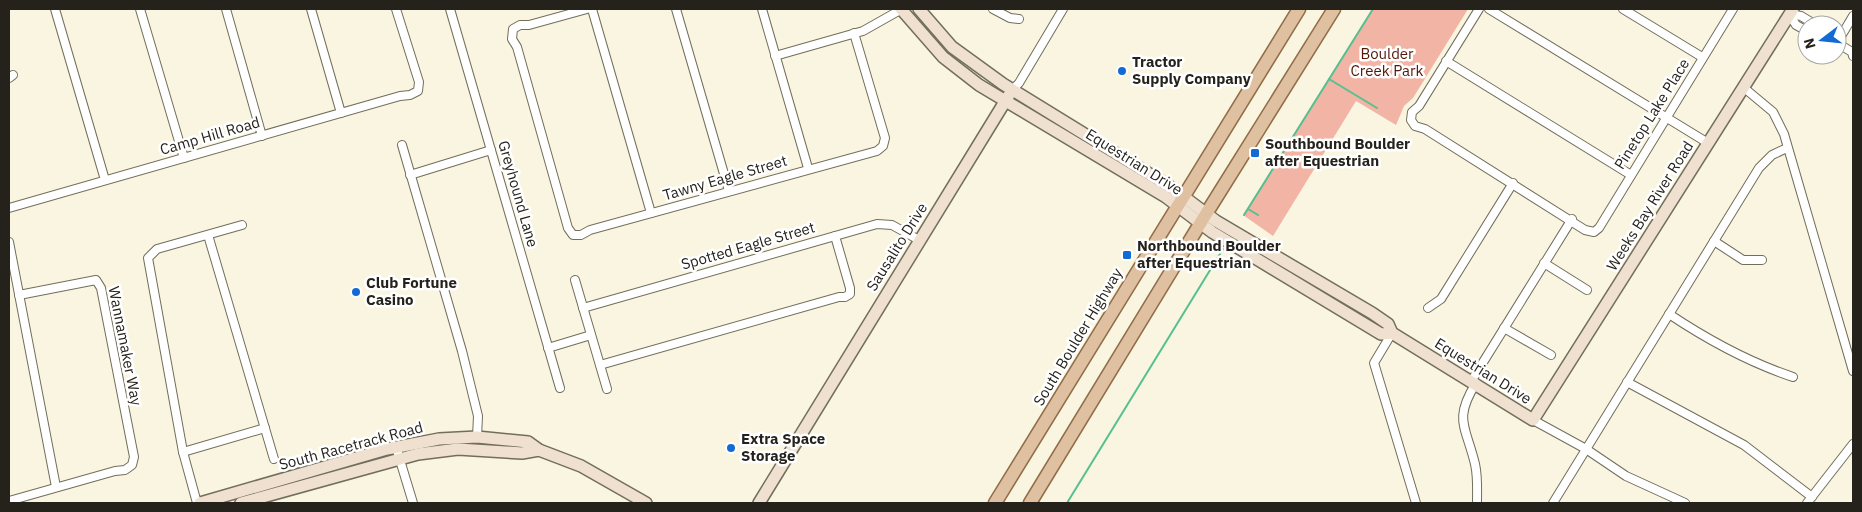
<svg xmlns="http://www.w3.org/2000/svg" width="1862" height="512" viewBox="0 0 1862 512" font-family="'IBM Plex Sans',sans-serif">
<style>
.green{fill:#f2b4a5}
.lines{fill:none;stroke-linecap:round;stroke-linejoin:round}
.stream{stroke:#56c090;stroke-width:2}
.street-casing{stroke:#726e5c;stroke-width:10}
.secondary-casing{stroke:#726e5c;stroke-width:14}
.primary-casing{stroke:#906d48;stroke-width:15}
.street{stroke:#fff;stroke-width:8}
.secondary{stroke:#efe0d0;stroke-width:11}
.primary{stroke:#dfc0a0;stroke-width:12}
.poi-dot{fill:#126ad4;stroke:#fff;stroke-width:2}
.labels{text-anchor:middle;stroke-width:5;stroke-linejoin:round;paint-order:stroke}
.park-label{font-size:15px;fill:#521709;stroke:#fff}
.poi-label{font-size:15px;font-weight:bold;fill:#24221b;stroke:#fff;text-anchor:start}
.street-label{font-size:15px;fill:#24221b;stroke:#fff}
</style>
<rect width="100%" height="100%" fill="#f9f5e0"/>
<polygon class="green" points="1372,9 1468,9 1413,98 1404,106 1396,125 1356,101 1273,236 1243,215"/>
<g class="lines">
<g class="stream">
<polyline points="1329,79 1377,108"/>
<polyline points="1248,209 1258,215"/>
<polyline points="1244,215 1373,9"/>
<polyline points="1067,503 1223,249"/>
</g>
<g class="street-casing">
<g id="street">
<polyline points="55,9 105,180"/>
<polyline points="140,9 184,158"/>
<polyline points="226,9 262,136"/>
<polyline points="311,9 341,113"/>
<polyline points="450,9 560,388"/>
<polyline points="587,9 529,25 520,25 513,29 512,39 517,47 568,228 573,235 581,235 590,230 877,151 883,146 885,138 854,33"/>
<polyline points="592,9 651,213"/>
<polyline points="676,9 729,191"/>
<polyline points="762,9 808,168"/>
<polyline points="993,9 1010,18 1019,19"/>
<polyline points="1479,9 1419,106 1412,112 1411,120 1415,126 1425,129 1585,230 1594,232 1599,228 1733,9"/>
<polyline points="1489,9 1708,143"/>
<polyline points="1623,9 1702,57"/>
<polyline points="1789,14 1801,16 1816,25"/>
<polyline points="1789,14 1796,25 1807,31"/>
<polyline points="1837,43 1853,16"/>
<polyline points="1837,43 1852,52 1853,56"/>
<polyline points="775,56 863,31 902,9"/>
<polyline points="1446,61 1631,175"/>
<polyline points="9,78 13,75"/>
<polyline points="1743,87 1773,112 1784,134 1853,371"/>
<polyline points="1012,90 1019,83 1063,9"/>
<polyline points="402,145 462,351 478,416 477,437"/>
<polyline points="410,175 491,150"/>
<polyline points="9,208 400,96 410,95 418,91 419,82 396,9"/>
<polyline points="208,235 274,459"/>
<polyline points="1714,241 1743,260 1762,260"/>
<polyline points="9,242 56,487"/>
<polyline points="1544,263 1587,290"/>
<polyline points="575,280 607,389"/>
<polyline points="583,308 877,224 892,225 919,240"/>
<polyline points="1428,308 1441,299 1513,183"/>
<path d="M 1669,314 C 1708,340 1748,362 1793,377"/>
<polyline points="1504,328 1551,355"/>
<polyline points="1392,333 1374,363 1416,503"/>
<polyline points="548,348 591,335"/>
<polyline points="600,365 839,297 845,297 850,294 850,288 835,236"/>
<polyline points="1472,380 1572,219"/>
<polyline points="1627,382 1744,445 1812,497"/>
<path d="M 1476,383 C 1453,420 1466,426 1475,464 C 1478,477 1477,490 1477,503"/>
<polyline points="1533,420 1586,449 1626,476 1685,503"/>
<polyline points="396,447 413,503"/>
<polyline points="183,452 265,428"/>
<polyline points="9,501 115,471 125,470 132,465 134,457 101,288 96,280 19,295"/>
<polyline points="197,503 183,452 148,258 157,249 242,225"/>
<polyline points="1553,503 1759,168 1772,155 1787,148"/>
<polyline points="1807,503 1853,444"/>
</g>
</g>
<g class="secondary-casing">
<g id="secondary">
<polyline points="901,9 943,57 979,85 1166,197 1212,232 1381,334 1392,333"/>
<polyline points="919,9 952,47 1003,84 1172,188 1216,221 1372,313 1388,324 1392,333 1533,420 1793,9"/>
<polyline points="200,503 387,449 439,439 477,437 528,442 539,450 581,466 646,503"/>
<polyline points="241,503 418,454 458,449 522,453 539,450"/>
<polyline points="759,503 1009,95"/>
</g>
</g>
<g class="primary-casing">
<g id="primary">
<polyline points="995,503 1299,9"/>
<polyline points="1030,503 1206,214 1334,9"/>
</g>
</g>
<use href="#street" class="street"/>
<use href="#secondary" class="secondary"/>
<use href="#primary" class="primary"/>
</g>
<g class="poi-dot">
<circle cx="1122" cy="71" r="5"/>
<rect x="1250" y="148" width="10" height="10" rx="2.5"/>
<rect x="1122" y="250" width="10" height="10" rx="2.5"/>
<circle cx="356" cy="292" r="5"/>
<circle cx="731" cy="448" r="5"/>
</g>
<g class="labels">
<g class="park-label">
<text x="1387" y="59">Boulder<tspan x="1387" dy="17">Creek Park</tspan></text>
</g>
<g class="poi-label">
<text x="1132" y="67">Tractor<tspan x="1132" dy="17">Supply Company</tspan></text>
<text x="1265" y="149">Southbound Boulder<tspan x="1265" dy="17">after Equestrian</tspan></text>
<text x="1137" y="251">Northbound Boulder<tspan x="1137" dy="17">after Equestrian</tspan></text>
<text x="366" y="288">Club Fortune<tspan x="366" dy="17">Casino</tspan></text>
<text x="741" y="444">Extra Space<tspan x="741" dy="17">Storage</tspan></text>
</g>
<g class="street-label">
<text transform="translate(1652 114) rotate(-58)" y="5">Pinetop Lake Place</text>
<text transform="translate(210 136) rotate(-16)" y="5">Camp Hill Road</text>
<text transform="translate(1134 162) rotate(32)" y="5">Equestrian Drive</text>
<text transform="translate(725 178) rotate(-16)" y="5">Tawny Eagle Street</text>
<text transform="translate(518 194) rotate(74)" y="5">Greyhound Lane</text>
<text transform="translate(1650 206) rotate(-58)" y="5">Weeks Bay River Road</text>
<text transform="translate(748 246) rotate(-16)" y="5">Spotted Eagle Street</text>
<text transform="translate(897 247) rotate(-58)" y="5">Sausalito Drive</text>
<text transform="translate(1078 337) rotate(-59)" y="5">South Boulder Highway</text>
<text transform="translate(125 346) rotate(79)" y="5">Wannamaker Way</text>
<text transform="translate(1483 371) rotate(32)" y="5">Equestrian Drive</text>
<text transform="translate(351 446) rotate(-15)" y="5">South Racetrack Road</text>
</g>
</g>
<rect width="1862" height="512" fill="none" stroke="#24221b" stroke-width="20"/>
<g transform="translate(1822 40) rotate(254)"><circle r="24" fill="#ffffff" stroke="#a7a7a4"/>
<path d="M0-4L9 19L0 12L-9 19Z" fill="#126ad4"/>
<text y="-8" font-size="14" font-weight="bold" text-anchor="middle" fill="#24221b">N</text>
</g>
</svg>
